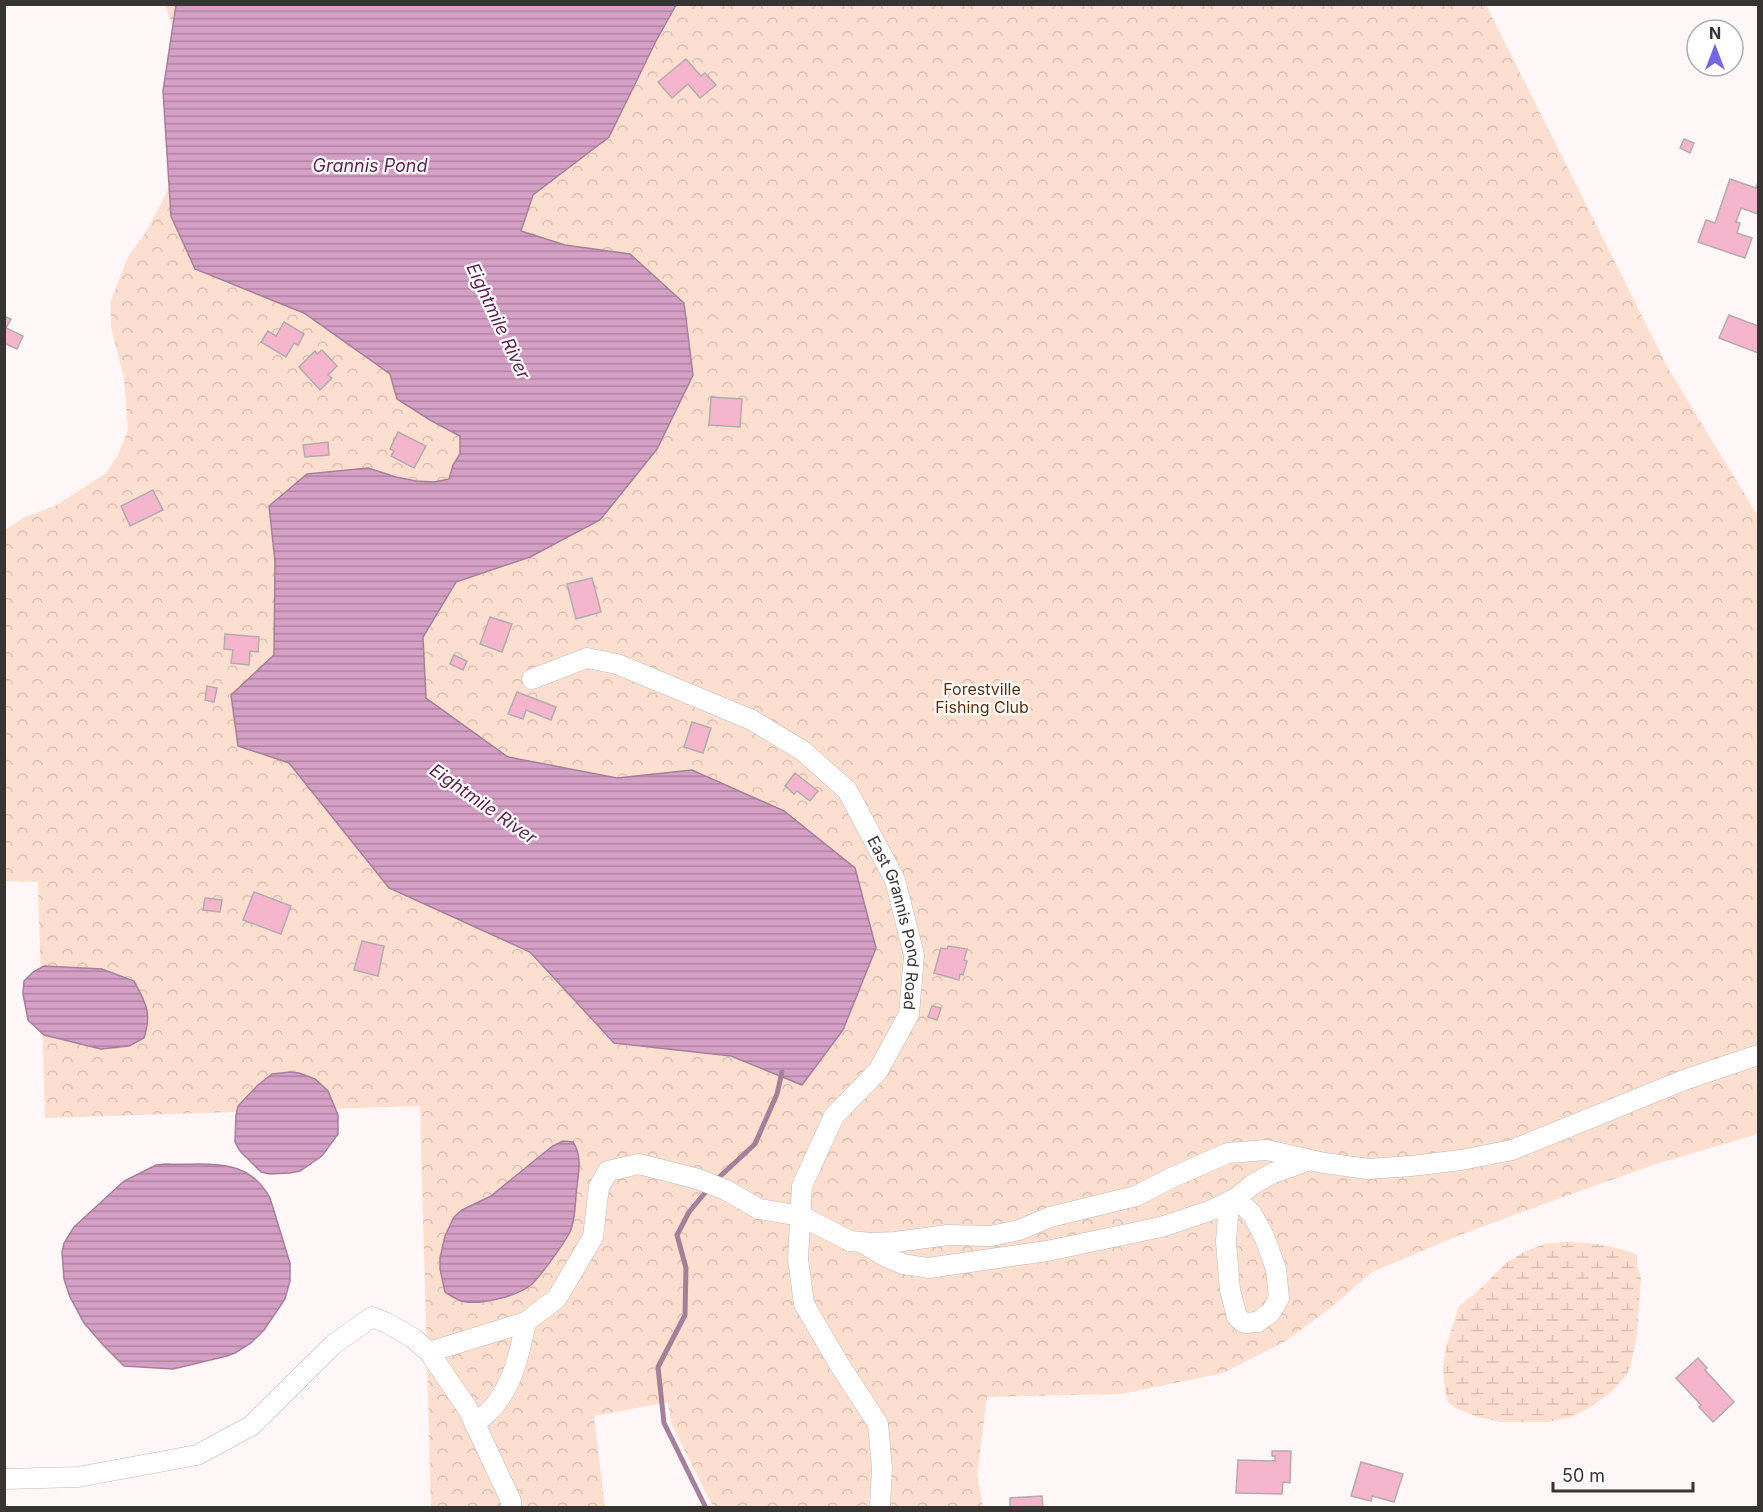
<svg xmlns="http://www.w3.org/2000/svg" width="1763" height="1512" viewBox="0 0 1763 1512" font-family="Inter,sans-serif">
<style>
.wetland{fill:url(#wetland-marsh)}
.park{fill:url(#park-crowns)}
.water{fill:url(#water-rules);stroke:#a6809a;stroke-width:1.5}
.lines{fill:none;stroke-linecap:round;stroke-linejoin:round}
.stream{stroke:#a6809a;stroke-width:5}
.building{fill:#f5b5cc;stroke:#b2acae;stroke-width:1.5}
.minor-casing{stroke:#beb7b7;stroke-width:21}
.minor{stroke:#fff;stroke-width:20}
.labels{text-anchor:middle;stroke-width:4.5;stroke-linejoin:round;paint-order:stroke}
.park-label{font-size:16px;fill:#602d09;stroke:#fff}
.street-label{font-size:16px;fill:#373434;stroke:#fff}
.water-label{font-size:18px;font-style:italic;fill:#622453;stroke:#fff}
</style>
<defs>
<pattern id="wetland-marsh" width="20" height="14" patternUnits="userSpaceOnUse" patternTransform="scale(1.5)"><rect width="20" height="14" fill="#fddfcf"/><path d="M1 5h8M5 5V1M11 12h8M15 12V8" fill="none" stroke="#d9c0b2"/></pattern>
<pattern id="park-crowns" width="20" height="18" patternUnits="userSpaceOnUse" patternTransform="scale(1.5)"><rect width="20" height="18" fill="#fddfcf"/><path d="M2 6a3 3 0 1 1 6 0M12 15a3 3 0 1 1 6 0" fill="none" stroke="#d9c0b2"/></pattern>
<pattern id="water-rules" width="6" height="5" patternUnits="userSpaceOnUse" patternTransform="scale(1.5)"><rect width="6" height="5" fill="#d5a0c5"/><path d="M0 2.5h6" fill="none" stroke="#ae83a1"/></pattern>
</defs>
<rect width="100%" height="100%" fill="#fef6f7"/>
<path class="wetland" d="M 1565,1242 C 1589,1242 1615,1245 1637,1255 L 1637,1266 L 1641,1278 L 1637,1335 L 1630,1368 L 1625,1377 L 1610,1393 L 1591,1407 L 1571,1417 L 1548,1422 L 1500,1422 L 1478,1417 L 1457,1409 L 1448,1402 L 1445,1391 L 1443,1368 L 1446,1347 L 1459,1306 L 1476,1293 L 1506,1263 L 1524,1252 L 1544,1244 Z"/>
<polygon class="park" points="165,5 1486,5 1669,370 1758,516 1758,1134 1656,1164 1552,1201 1460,1235 1372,1272 1333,1306 1286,1341 1223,1373 1121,1394 987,1397 977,1475 983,1507 713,1507 671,1423 668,1402 594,1416 605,1507 431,1507 420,1106 45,1118 38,882 5,881 5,530 25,517 57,505 106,473 118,455 128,430 124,378 111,327 111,301 128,257 146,232 171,184 188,73"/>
<g class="water">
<polygon points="176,5 676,5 656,41 609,137 533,195 521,231 565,245 630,254 684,303 693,375 657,449 600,520 530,557 456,582 423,637 426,698 508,757 617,778 692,770 784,811 855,868 876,948 843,1030 802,1085 731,1056 614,1043 530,952 389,888 289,763 238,746 231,695 274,655 275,561 269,506 307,474 368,468 396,477 416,481 434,482 449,479 453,465 460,454 460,436 430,420 397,399 390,374 304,313 195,269 171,216 163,91"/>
<path d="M 44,966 L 102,969 L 134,981 C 146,1003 152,1013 144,1038 L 129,1046 L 101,1049 L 44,1035 L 28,1020 L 23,994 L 24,981 L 33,972 Z"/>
<polygon points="290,1072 299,1073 315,1079 328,1091 338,1115 338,1134 322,1156 300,1171 290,1173 270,1174 261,1172 240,1151 235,1142 236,1115 238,1106 258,1085 272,1074"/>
<path d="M 563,1141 L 573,1142 C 582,1156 579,1170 577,1186 C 575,1200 576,1219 570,1232 C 563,1245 542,1274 532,1284 C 519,1296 483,1304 466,1302 C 458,1301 451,1296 445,1292 L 440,1269 L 440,1258 L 445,1236 L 454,1217 L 462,1210 L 491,1196 L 545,1152 L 553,1146 Z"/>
<path d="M 166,1164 C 206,1166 247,1155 270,1198 L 290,1263 L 290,1281 L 285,1299 L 264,1330 L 251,1343 L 235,1353 L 227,1356 L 173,1369 L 124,1366 L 104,1346 L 84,1323 L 70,1297 L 64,1279 L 62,1252 L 64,1243 L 74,1227 L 124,1181 L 156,1165 Z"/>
</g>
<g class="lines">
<g class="stream">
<polyline points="715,1181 755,1144 777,1094 782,1072"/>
<polyline points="706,1508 664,1423 658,1367 685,1315 686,1268 677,1235 689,1212 709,1188"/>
</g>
</g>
<g class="building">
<polygon points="686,59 701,76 705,73 716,85 700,98 688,84 672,98 658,82"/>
<polygon points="1684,139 1694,143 1690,153 1680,148"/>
<polygon points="1730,179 1756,188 1758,182 1758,214 1741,208 1736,222 1740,223 1737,233 1752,238 1745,258 1698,242 1706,220 1715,223"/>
<polygon points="1729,315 1758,326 1758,353 1719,338"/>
<polygon points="4,316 11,319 6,328 23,336 17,349 4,343"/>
<polygon points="284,322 304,334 298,345 294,343 286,357 261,342 268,331 276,336"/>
<polygon points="322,350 337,366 328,375 332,378 320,390 299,367 315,351 317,354"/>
<polygon points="711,397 742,399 740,427 709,425"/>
<polygon points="398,432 426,446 414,468 391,456 394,451 390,449"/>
<polygon points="328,442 329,455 305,457 303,445"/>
<polygon points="153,490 163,510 130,526 121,506"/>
<polygon points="592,578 601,612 576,619 567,584"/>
<polygon points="490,617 512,624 502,652 480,644"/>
<polygon points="225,634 259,637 258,652 250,651 249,665 231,663 233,650 224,649"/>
<polygon points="454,655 467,661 463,670 450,664"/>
<polygon points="207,686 217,688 214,702 205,700"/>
<polygon points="517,692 556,707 551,720 526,710 523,719 508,714"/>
<polygon points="692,722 711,728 703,753 684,747"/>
<polygon points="795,773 818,791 810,801 797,791 794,794 785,786"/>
<polygon points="254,892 291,906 281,934 243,920"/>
<polygon points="205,898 222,900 220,912 203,910"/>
<polygon points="362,941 384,946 378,976 354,970"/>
<polygon points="948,946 967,949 964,960 967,961 963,975 960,974 959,980 934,973 941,948 947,949"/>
<polygon points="932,1006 941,1008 937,1020 928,1017"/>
<polygon points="1698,1358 1707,1368 1705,1370 1734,1402 1713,1422 1699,1407 1701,1405 1676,1378"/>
<polygon points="1272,1451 1291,1451 1290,1483 1283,1482 1282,1494 1236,1493 1238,1460 1275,1461 1275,1456 1272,1456"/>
<polygon points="1361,1462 1403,1474 1394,1502 1372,1496 1371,1501 1351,1496"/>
<polygon points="1042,1496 1043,1508 1010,1508 1010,1498"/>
</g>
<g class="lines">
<g class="minor-casing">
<g id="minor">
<path id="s1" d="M 532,679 L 587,658 L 617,664 L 752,720 L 803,751 L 847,790 L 895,880 L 914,955 L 909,1014 L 878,1071 L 834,1116 L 802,1186 L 798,1259 L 804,1304 L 839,1364 L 878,1424 L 882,1468 L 880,1508"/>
<polyline points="1229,1202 1226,1242 1230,1290 1237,1317 1244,1323 1258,1322 1271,1312 1279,1298 1276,1269 1264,1236 1252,1214 1236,1198"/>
<polyline points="864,1244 886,1257 903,1264 928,1268 1047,1251 1161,1227 1212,1210 1236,1198 1252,1185 1273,1173 1310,1160"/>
<polyline points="429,1352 526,1322 557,1298 593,1237 599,1187 608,1171 639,1164 698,1179 726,1190 759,1209 801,1216 850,1241 871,1243 895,1242 948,1235 991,1236 1019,1230 1050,1217 1136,1196 1173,1177 1228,1153 1267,1150 1324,1163 1368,1169 1411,1166 1461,1160 1512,1150 1684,1080 1758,1055"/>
<path d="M 475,1425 C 481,1418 489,1412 495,1405 C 514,1381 520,1351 526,1322"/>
<polyline points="4,1479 78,1477 197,1455 251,1426 334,1344 372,1317 387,1323 413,1338 429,1352 468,1409 511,1501 511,1508"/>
</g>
</g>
<use href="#minor" class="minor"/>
</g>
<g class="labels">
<g class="park-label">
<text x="982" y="695">Forestville<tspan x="982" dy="18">Fishing Club</tspan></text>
</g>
<g class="street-label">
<text dy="6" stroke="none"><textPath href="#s1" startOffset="498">East Grannis Pond Road</textPath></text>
</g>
<g class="water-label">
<text x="370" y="172">Grannis Pond</text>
<text transform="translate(498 321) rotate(65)" y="6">Eightmile River</text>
<text transform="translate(483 804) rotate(35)" y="6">Eightmile River</text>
</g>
</g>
<rect width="1763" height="1512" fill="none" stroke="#373434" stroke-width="12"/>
<g transform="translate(1715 48)"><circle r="28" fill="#ffffff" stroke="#afaeae" stroke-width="1.5"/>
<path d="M0-4.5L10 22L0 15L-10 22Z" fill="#7368e3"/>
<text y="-9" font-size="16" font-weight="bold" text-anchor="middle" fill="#373434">N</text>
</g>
<path d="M1553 1482v9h140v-9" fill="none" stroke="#373434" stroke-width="3"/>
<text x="1562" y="1482" font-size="18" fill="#373434" stroke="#ffffff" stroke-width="4.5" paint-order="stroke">50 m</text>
</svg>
